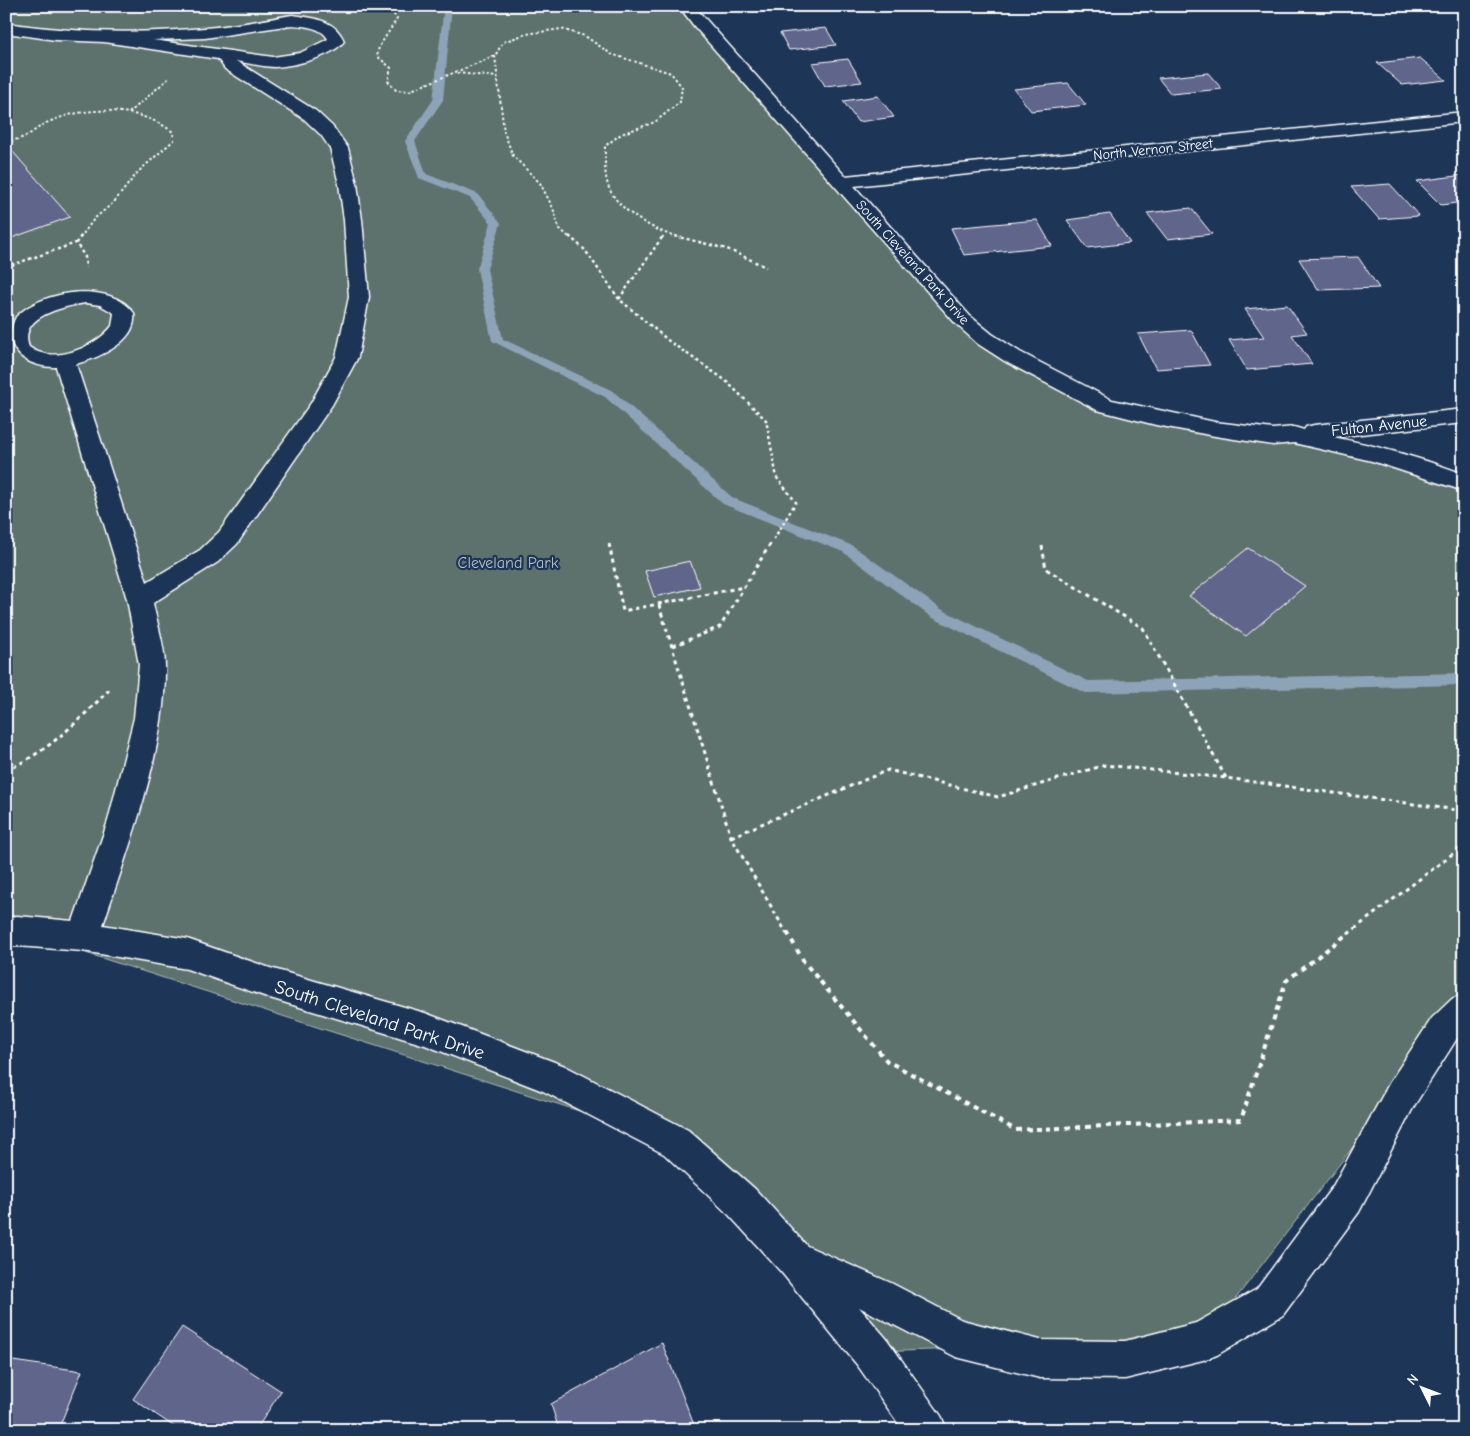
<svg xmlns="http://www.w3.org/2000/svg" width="1470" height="1436" viewBox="0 0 1470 1436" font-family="'Comic Neue',sans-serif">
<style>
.green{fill:#5d726d;stroke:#aeb8b6}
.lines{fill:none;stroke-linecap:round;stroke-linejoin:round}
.stream{fill:#8da3b8;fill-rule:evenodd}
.building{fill:#61658b;stroke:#fff}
.minor-casing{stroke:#fff;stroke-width:3}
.path-far3{stroke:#fff;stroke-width:2;stroke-dasharray:2.5 2.5;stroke-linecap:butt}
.path-far2{stroke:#fff;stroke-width:2.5;stroke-dasharray:3 3;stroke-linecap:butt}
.path-far1{stroke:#fff;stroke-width:3;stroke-dasharray:4 4;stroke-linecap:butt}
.path{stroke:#fff;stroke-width:4;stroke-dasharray:5 5;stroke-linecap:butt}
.minor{fill:#1d3557;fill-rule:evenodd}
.labels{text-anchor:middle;stroke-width:4.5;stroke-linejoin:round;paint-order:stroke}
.far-street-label{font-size:14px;fill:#fff;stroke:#1d3557}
.street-label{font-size:16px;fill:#fff;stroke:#1d3557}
.park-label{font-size:16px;fill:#b6c0bd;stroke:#1d3557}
.near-street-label{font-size:19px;fill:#fff;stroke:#1d3557}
</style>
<rect width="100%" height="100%" fill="#1d3557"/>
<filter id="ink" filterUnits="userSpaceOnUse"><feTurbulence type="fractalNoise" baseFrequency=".02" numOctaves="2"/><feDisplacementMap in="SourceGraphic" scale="10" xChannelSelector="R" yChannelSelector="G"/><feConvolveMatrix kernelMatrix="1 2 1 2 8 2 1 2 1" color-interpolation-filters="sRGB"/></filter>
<g filter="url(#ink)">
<polygon class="green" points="6,6 689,6 963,320 1105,405 1422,467 1464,494 1464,1017 1444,1029 1203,1341 872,1352 676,1142 17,931 6,933"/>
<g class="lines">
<polygon class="stream" points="444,6 452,6 443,100 415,141 426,174 478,194 501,223 487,269 503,339 613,391 733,498 853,546 941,609 1088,681 1464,673 1464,685 1086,693 1081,691 931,617 843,552 723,504 605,397 492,341 477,269 491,223 470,198 419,178 405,141 433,100"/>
</g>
<g class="building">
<polygon points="826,28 836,45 789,50 780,33"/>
<polygon points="1420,58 1446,80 1402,85 1377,63"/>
<polygon points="848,59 862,82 825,86 812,63"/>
<polygon points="1208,73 1222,89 1171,94 1158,78"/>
<polygon points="1068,83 1086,105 1031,111 1014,89"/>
<polygon points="878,96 894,117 858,122 843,101"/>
<polygon points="6,144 70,217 6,240"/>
<polygon points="1464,175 1464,202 1441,205 1417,181"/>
<polygon points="1390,184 1419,216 1379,219 1351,187"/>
<polygon points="1191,208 1212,234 1167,239 1147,213"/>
<polygon points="1110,214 1130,243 1087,248 1067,220"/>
<polygon points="1037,220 1052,246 964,255 951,228"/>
<polygon points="1358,257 1379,288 1318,290 1299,259"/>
<polygon points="1287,305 1307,333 1292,335 1312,364 1247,370 1229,340 1264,337 1245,309"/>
<polygon points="1191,330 1210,365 1156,369 1138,334"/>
<polygon points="1248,548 1305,586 1246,636 1189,596"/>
<polygon points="690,561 700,587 654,597 645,571"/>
<polygon points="182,1327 281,1391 256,1430 179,1430 133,1399"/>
<polygon points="662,1343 696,1430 559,1430 551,1404"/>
<polygon points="6,1360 82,1371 58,1430 6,1430"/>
</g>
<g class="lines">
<g class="minor-casing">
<g id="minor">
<path d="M 679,6 L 694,6 L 845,176 L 1464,112 L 1464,122 L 854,186 L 970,316 L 992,334 L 1020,352 L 1112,400 L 1215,422 L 1273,429 L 1294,427 L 1304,430 L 1306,427 L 1314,425 L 1464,409 L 1464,423 L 1333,437 C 1378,446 1421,458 1464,474 L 1464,491 L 1372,461 L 1294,443 L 1273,445 L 1215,436 L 1156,425 L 1097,410 L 1006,362 L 978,344 L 956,324 L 694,26 Z"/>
<path d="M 292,15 C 313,18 335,19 344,41 C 333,57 293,66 275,67 C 262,67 248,63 236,61 L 316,111 L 333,127 L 348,148 L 357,184 L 362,220 L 369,297 L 358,357 L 332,405 L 237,544 L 218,562 L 153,603 C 157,623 165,646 165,667 C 166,750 129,846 103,925 L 187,939 L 270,968 L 425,1013 L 565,1066 L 688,1130 L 755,1189 L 807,1246 L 891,1283 L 962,1320 L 1040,1340 L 1125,1341 L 1196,1323 L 1257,1289 L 1333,1186 L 1390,1082 L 1432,1018 L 1452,999 L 1464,994 L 1464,1033 L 1456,1040 L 1414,1106 L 1359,1212 L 1283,1315 L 1217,1355 L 1203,1360 L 1125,1379 L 1040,1378 L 956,1357 L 859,1307 L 886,1338 L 941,1416 L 947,1430 L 903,1430 L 858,1366 L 782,1273 L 729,1215 L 664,1154 L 543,1091 L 425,1045 L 270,998 L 187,969 L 83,951 L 17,946 L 6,948 L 6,918 L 17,916 L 73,921 L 108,821 L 134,718 L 139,665 L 127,599 L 56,367 C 27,368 0,349 16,317 C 41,290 111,280 134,313 C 138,342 98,358 76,364 L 147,582 L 200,550 L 219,532 L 311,403 L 336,357 L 349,297 L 344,220 L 339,184 L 330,148 L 321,135 L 304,119 L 225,69 L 218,59 L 104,42 L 56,40 L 6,33 L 6,23 C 72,33 138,34 205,28 C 234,26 263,20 292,15 ZM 292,25 C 304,26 322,27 328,39 L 300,53 L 273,57 L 153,40 L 205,38 ZM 86,303 L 100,305 L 114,313 L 112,326 C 95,348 53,365 29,347 C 17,316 65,306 86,303 Z"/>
</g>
</g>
<g class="path-far3">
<path d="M 388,6 L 397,19 L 379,47 L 377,56 L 391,68 L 388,81 L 396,90 L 409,91 L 495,56 L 503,42 L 526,34 L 561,29 L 585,36 L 611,54 L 671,73 L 682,87 L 680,102 L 655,122 L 621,134 L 605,146 C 605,159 604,176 609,188 C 619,212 657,232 680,238"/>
<polyline points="356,11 390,6"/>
<polyline points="495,56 504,132 513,156 540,183 553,208 559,228 570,238"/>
<polyline points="457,73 497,77"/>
<polyline points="129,113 169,78"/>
<path d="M 6,143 C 13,140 21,139 28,135 C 36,130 42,124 51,121 C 89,105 140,107 173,132 L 174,140 L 138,172 L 114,202 L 94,219 L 80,238"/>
<polyline points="662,238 665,234"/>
</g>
<g class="path-far2">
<polyline points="81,236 76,243 85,257 86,268"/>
<polyline points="569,236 585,250 619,299 670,342 725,380 766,420 777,478 796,502 772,542"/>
<polyline points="675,236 727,249 766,267"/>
<polyline points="6,267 76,243"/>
<polyline points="619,299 663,236"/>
</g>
<g class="path-far1">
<polyline points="609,544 623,611 744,587"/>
<polyline points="1042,546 1046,569 1143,628 1226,778"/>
<polyline points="659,605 731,837 787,934"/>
<polyline points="673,646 720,627 772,541"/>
<path d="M 6,770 C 47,753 78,721 109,690"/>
<polyline points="731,837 888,770 998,797 1105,765 1226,778 1464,811"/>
<polyline points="1348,934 1464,845"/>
</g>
<polyline class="path" points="787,932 804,962 887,1061 1016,1130 1241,1120 1286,981 1350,932"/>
<use href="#minor" class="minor"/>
</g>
</g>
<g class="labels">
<g class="far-street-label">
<text transform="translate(1153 149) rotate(-6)" y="5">North Vernon Street</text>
<text transform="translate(913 262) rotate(48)" y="5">South Cleveland Park Drive</text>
</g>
<g class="street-label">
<text transform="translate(1379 425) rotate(-6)" y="6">Fulton Avenue</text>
</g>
<g class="park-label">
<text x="508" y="568">Cleveland Park</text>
</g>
<g class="near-street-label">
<text transform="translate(380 1019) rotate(18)" y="7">South Cleveland Park Drive</text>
</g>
</g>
<rect width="1470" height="1436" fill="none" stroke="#1d3557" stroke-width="25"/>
<rect x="12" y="12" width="1445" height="1411" fill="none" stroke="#fff" stroke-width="2" filter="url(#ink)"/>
<g transform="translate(1422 1388) rotate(312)" stroke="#1d3557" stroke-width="4" paint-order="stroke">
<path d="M0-4L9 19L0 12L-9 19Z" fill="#ffffff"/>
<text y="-8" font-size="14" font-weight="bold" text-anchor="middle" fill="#ffffff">N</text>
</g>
</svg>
